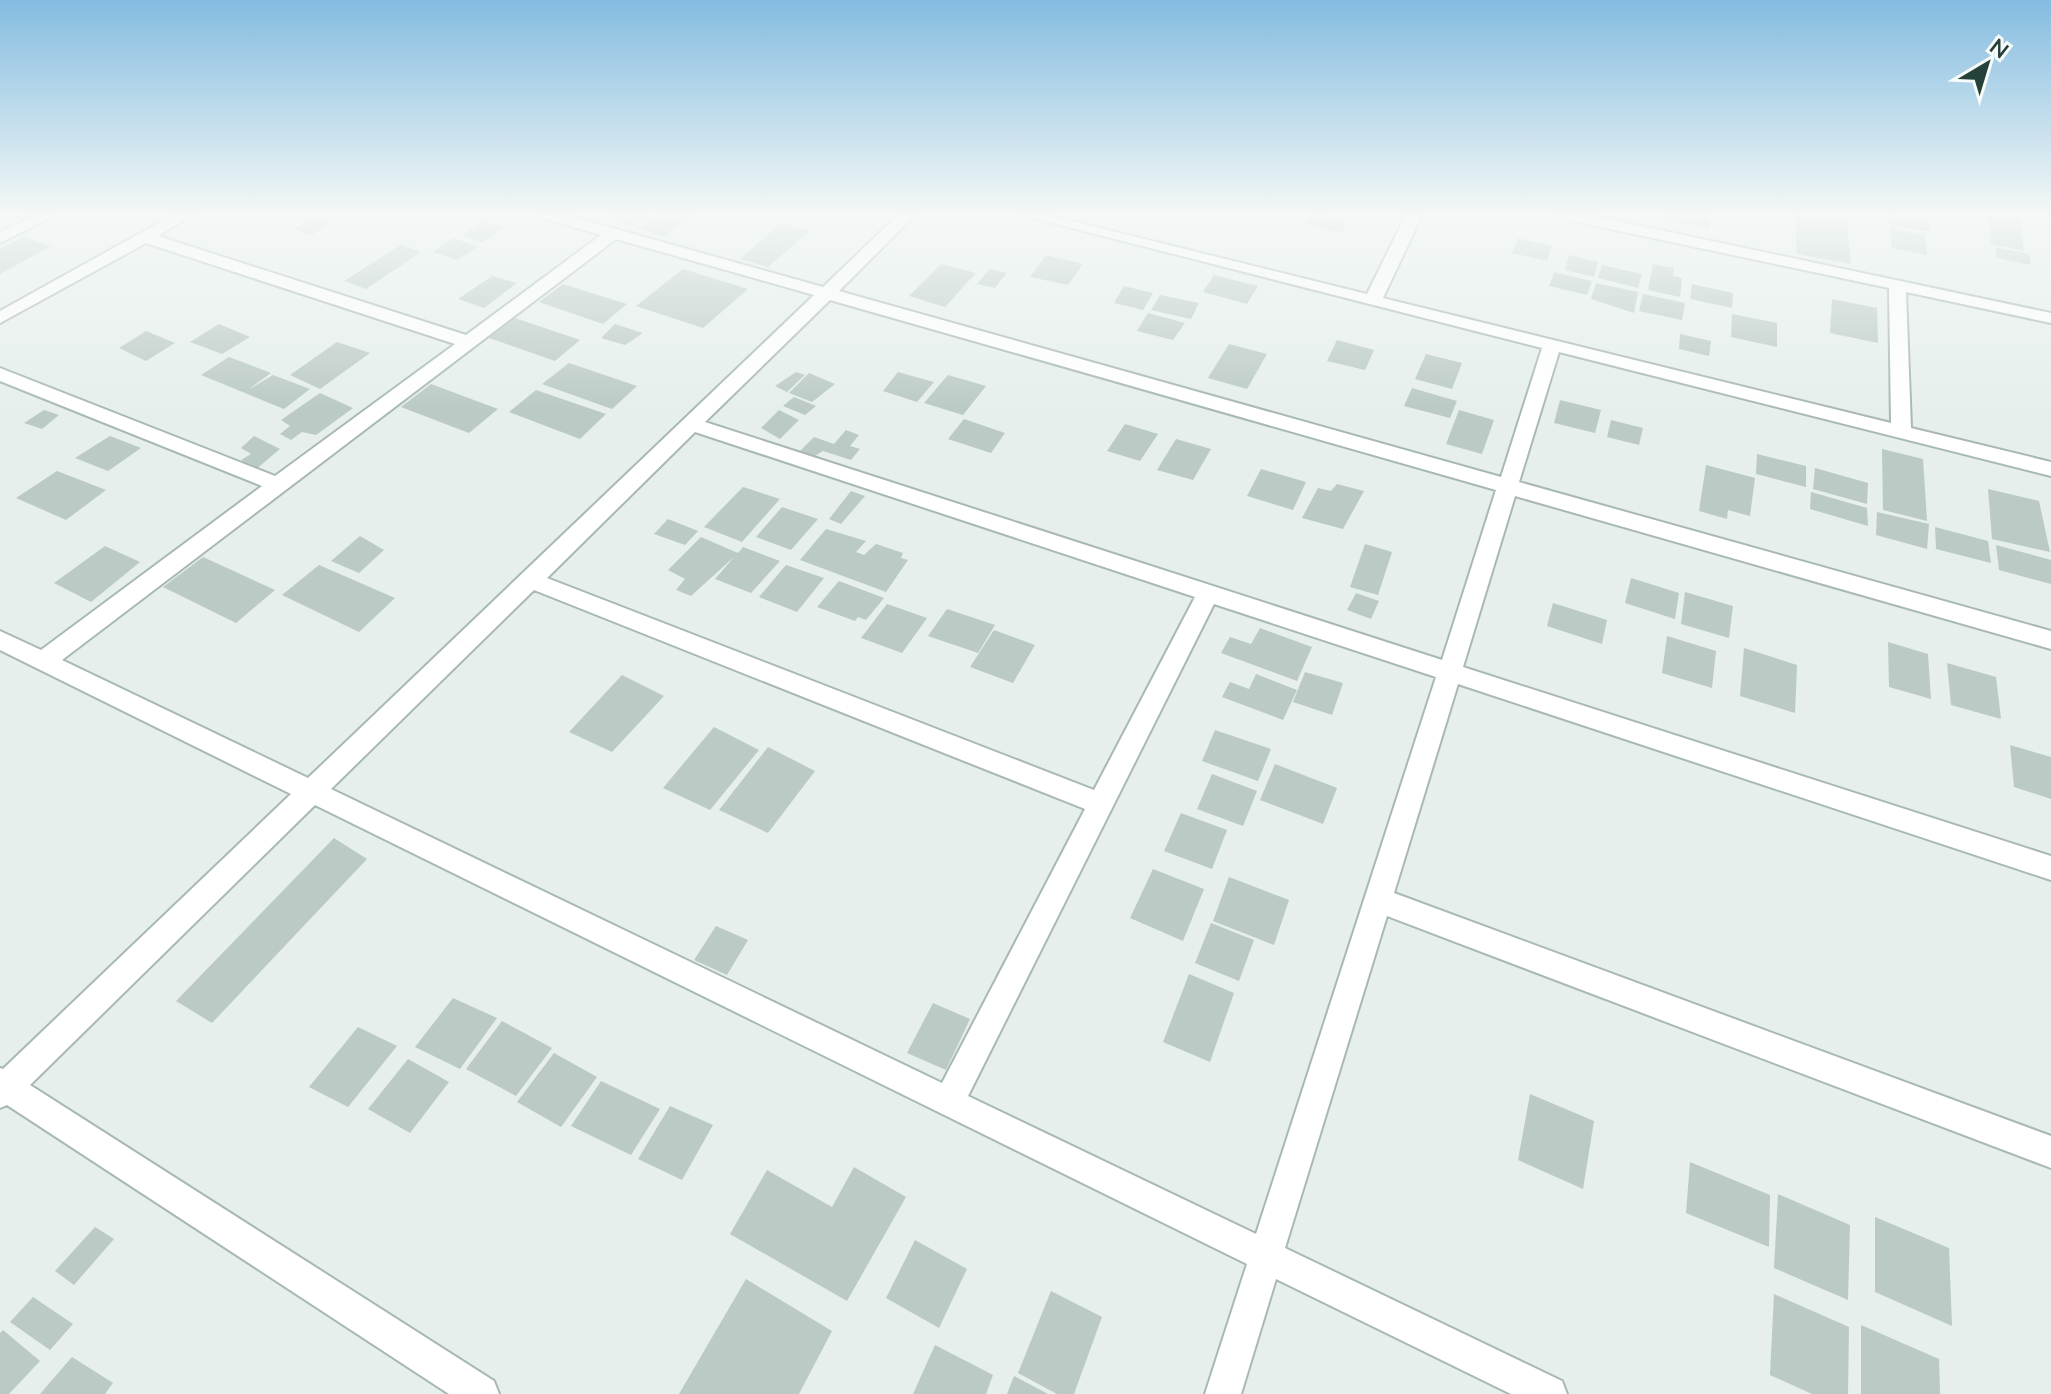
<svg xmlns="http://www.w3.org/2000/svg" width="2051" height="1394" viewBox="0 0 2051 1394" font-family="'Nunito Sans',sans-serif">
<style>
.building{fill:#bbcac4}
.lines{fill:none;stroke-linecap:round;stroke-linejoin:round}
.minor-casing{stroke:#a8b8b2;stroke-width:4}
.minor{fill:#fff;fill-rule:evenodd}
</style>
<rect width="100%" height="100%" fill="#e6efeb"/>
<g class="building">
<polygon points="611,215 648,215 633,226 607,218"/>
<polygon points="655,215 692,215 664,236 637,228"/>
<polygon points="1311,215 1323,215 1348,221 1341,233 1305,224"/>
<polygon points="1664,215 1711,215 1709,229 1663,219"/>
<polygon points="1795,215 1847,220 1851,264 1797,254"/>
<polygon points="1888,215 1929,218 1930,232 1889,224"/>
<polygon points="1989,215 2020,218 2024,251 1991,244"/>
<polygon points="312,218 329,223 312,235 294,229"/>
<polygon points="484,221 505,227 482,242 463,235"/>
<polygon points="781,223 810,231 768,267 740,259"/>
<polygon points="1890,228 1925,235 1927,255 1892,248"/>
<polygon points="23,237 51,246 0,274 0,249"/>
<polygon points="454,238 478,247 457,260 433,252"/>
<polygon points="1518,238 1552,246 1547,261 1512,253"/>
<polygon points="401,245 421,252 366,289 344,281"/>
<polygon points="1995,247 2029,254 2031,265 1997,258"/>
<polygon points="1046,255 1083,264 1068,285 1030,277"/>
<polygon points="1569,255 1598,262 1594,277 1565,270"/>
<polygon points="941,264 976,273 945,307 909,296"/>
<polygon points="1653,264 1674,268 1673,276 1682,278 1680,297 1648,290"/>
<polygon points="1602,265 1642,274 1638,288 1598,278"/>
<polygon points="683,269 748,289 703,328 636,306"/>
<polygon points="989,269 1007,273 995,288 977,284"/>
<polygon points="1554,272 1592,281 1587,295 1549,286"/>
<polygon points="1214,275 1258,286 1247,304 1203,292"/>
<polygon points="492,276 517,283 484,308 458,299"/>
<polygon points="1596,283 1638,292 1634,313 1591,299"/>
<polygon points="563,284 627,304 603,324 539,302"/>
<polygon points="1692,284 1733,293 1732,308 1690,299"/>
<polygon points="1124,286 1153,293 1143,310 1114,303"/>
<polygon points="1643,294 1685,303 1682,320 1639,311"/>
<polygon points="1160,295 1199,303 1191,319 1151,310"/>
<polygon points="1832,299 1877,308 1878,343 1830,333"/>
<polygon points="1148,313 1185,323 1173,340 1137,331"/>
<polygon points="1732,314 1777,323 1777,347 1731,337"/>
<polygon points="515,318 580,340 555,361 489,338"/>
<polygon points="219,324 250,337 222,354 190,342"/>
<polygon points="615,324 643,333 625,345 601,338"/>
<polygon points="146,331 175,343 146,361 119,348"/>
<polygon points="1680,334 1711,341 1709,356 1679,349"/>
<polygon points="1337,340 1374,350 1365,370 1327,361"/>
<polygon points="337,342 370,353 320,389 290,375"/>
<polygon points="1229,344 1267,354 1247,389 1208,378"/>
<polygon points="1426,354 1462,363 1452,389 1415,379"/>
<polygon points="229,357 271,373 248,390 273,375 310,389 284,409 201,375"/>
<polygon points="569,363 637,386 612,409 542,384"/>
<polygon points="796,372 805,375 787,392 775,386"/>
<polygon points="898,372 934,382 917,402 883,391"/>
<polygon points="809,373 835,384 812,402 789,393"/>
<polygon points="948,375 986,386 963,415 924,403"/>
<polygon points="431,384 498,409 469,433 401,407"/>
<polygon points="1412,388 1457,401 1450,418 1404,406"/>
<polygon points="536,390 606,414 580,439 509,412"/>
<polygon points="320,393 353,408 316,435 302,432 291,440 280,434 290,426 281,420"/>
<polygon points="794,397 816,406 805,415 783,406"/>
<polygon points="1560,400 1601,410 1595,433 1554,423"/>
<polygon points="44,410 59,415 42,429 24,423"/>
<polygon points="779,410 799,420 780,439 761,428"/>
<polygon points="1459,410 1494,420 1482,454 1446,444"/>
<polygon points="964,419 1005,433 991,453 948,439"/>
<polygon points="1611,420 1643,428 1639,445 1607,437"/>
<polygon points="1125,424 1158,434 1140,461 1107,451"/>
<polygon points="846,430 859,435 850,446 860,449 851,460 823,451 815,456 800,451 814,437 834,444"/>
<polygon points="110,436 141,448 108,471 75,458"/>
<polygon points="254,436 280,449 255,470 241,460 251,454 241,448"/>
<polygon points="1176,439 1211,449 1193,480 1157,470"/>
<polygon points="1882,449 1923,459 1927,521 1883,510"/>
<polygon points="1757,454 1806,466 1806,487 1756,474"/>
<polygon points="1706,465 1755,478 1750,516 1728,510 1727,519 1699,511"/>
<polygon points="1815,468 1868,483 1867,504 1813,489"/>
<polygon points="1261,469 1306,482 1293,510 1247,496"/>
<polygon points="57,471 106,490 66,520 16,498"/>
<polygon points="1337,484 1364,491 1343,529 1302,518 1318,488 1331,491"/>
<polygon points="743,487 780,499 742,542 704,527"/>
<polygon points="1988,489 2039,501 2050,552 1992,539"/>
<polygon points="851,491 865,496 841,524 829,519"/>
<polygon points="1811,492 1867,508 1868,526 1810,509"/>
<polygon points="782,507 818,519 791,550 756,537"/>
<polygon points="1877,512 1929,524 1927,549 1876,535"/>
<polygon points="668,519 698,531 685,545 654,534"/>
<polygon points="1935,527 1988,541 1991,563 1936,549"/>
<polygon points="826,529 866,541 856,552 864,555 876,544 903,553 901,558 908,560 886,592 800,560"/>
<polygon points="360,536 384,550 359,573 331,561"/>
<polygon points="701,537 738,553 743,547 780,561 751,593 715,579 735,556 691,596 676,590 685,579 668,570"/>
<polygon points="1365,544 1392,552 1378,595 1350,587"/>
<polygon points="1996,545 2051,560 2051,584 1999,570"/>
<polygon points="105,546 140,562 91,602 54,583"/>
<polygon points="203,557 275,590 236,623 163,587"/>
<polygon points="319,565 395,598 359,632 282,595"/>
<polygon points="786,565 824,578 797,612 759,597"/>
<polygon points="1631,578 1679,593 1675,619 1625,603"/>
<polygon points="839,581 884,598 866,620 858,617 855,621 817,607"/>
<polygon points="1685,592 1733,606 1729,638 1681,624"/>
<polygon points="1356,593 1379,601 1371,619 1347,610"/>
<polygon points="1553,603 1607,620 1602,644 1547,626"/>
<polygon points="887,604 927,618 902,653 861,638"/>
<polygon points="947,609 995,625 978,653 928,636"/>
<polygon points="1260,628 1312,647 1297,681 1221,653 1230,637 1251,644"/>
<polygon points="994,630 1035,645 1013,683 970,667"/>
<polygon points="1667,636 1716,651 1712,688 1662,673"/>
<polygon points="1888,642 1928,654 1931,699 1889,687"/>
<polygon points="1744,648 1797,665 1795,713 1740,696"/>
<polygon points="1947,663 1996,677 2001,719 1951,705"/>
<polygon points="1305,672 1343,683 1332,715 1293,702"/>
<polygon points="1256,674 1297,690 1283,720 1222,697 1230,682 1249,689"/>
<polygon points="622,675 664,696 612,752 569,732"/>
<polygon points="714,727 759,750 710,810 663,788"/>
<polygon points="1215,730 1271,749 1258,781 1202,761"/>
<polygon points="2010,745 2051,757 2051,799 2014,787"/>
<polygon points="768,747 815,771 768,833 719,810"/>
<polygon points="1275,764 1337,788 1323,824 1260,800"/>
<polygon points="1212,774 1257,791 1243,826 1197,809"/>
<polygon points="1181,813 1227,830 1212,869 1164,851"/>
<polygon points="334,838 367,859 212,1023 176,1001"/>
<polygon points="1153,869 1204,889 1183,941 1130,918"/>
<polygon points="1229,877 1289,900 1274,945 1213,921"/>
<polygon points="1211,923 1254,940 1239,981 1195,963"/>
<polygon points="716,926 748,940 727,975 694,960"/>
<polygon points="1189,974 1234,993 1210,1062 1163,1042"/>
<polygon points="453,998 497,1018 460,1069 415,1047"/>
<polygon points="933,1003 970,1019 946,1070 907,1053"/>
<polygon points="502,1021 552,1048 516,1096 466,1069"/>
<polygon points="358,1027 397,1046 348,1107 309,1087"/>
<polygon points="554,1053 597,1077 561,1127 517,1102"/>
<polygon points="408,1059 449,1082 410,1133 368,1109"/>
<polygon points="601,1081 660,1109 631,1155 571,1126"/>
<polygon points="1530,1094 1594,1121 1583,1189 1518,1160"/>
<polygon points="670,1106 713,1125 682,1180 638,1159"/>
<polygon points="1690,1162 1770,1195 1769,1247 1686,1213"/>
<polygon points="854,1167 906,1197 847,1301 730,1234 767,1170 832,1207"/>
<polygon points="1778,1194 1850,1225 1848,1300 1774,1268"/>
<polygon points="1875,1217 1949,1248 1952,1326 1875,1292"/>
<polygon points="95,1227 114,1239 74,1285 55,1271"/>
<polygon points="915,1240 967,1269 939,1328 886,1298"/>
<polygon points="746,1279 832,1331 799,1394 679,1394"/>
<polygon points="1051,1291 1102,1317 1074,1394 1057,1394 1018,1373"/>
<polygon points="1774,1294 1849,1327 1848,1394 1812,1394 1770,1375"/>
<polygon points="33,1297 73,1324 50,1350 10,1322"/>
<polygon points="1861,1325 1939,1359 1940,1394 1861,1394"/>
<polygon points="3,1330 40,1361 9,1394 0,1394 0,1333"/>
<polygon points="935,1345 993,1375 986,1394 913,1394"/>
<polygon points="72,1357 113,1383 105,1394 40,1394"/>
<polygon points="1014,1376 1048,1394 1007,1394"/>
</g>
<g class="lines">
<g class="minor-casing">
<g id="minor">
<polygon points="35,215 55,215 0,243 0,232"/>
<path d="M 173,215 L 192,215 L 158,236 L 466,335 L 601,235 L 544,218 L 542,215 L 566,215 L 823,287 L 898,215 L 915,215 L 839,291 L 1501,477 L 1542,348 L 1021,215 L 1047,215 L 1367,294 L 1406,215 L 1422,215 L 1383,298 L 1891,423 L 1889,288 L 1568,220 L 1560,215 L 1589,215 L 2051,313 L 2051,323 L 1906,292 L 1911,428 L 2051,462 L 2051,476 L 1559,352 L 1519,482 L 2051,631 L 2051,649 L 1515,496 L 1463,667 L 2051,856 L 2051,880 L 1458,684 L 1394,893 L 2051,1136 L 2051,1168 L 1387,916 L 1285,1248 L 1562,1381 L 1567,1394 L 1511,1394 L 1276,1279 L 1241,1394 L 1205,1394 L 1247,1264 L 315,805 L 30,1085 L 494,1381 L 499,1394 L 449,1394 L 7,1105 L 0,1108 L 0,1068 L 3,1069 L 291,794 L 0,650 L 0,631 L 41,650 L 262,486 L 0,381 L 0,368 L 275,476 L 455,344 L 146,243 L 0,323 L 0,311 ZM 616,239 L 814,295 L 308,778 L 62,660 ZM 830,300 L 1496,490 L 1442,660 L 705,422 ZM 695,432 L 1195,597 L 1094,790 L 547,578 ZM 534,590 L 1085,809 L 942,1083 L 331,789 ZM 1214,604 L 1436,677 L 1256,1234 L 968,1096 Z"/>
</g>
</g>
<use href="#minor" class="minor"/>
</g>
<linearGradient id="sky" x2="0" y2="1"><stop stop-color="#84bce0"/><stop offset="0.52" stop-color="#f4f8f6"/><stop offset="1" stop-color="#f4f8f6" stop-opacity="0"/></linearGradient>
<rect width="2051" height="410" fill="url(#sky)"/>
<g transform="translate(1987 64) rotate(38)" stroke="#f7fbf9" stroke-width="6" paint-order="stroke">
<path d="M0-6L14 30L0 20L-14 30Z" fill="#24423a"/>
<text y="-12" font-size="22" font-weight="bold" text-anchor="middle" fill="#24423a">N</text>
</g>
</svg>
